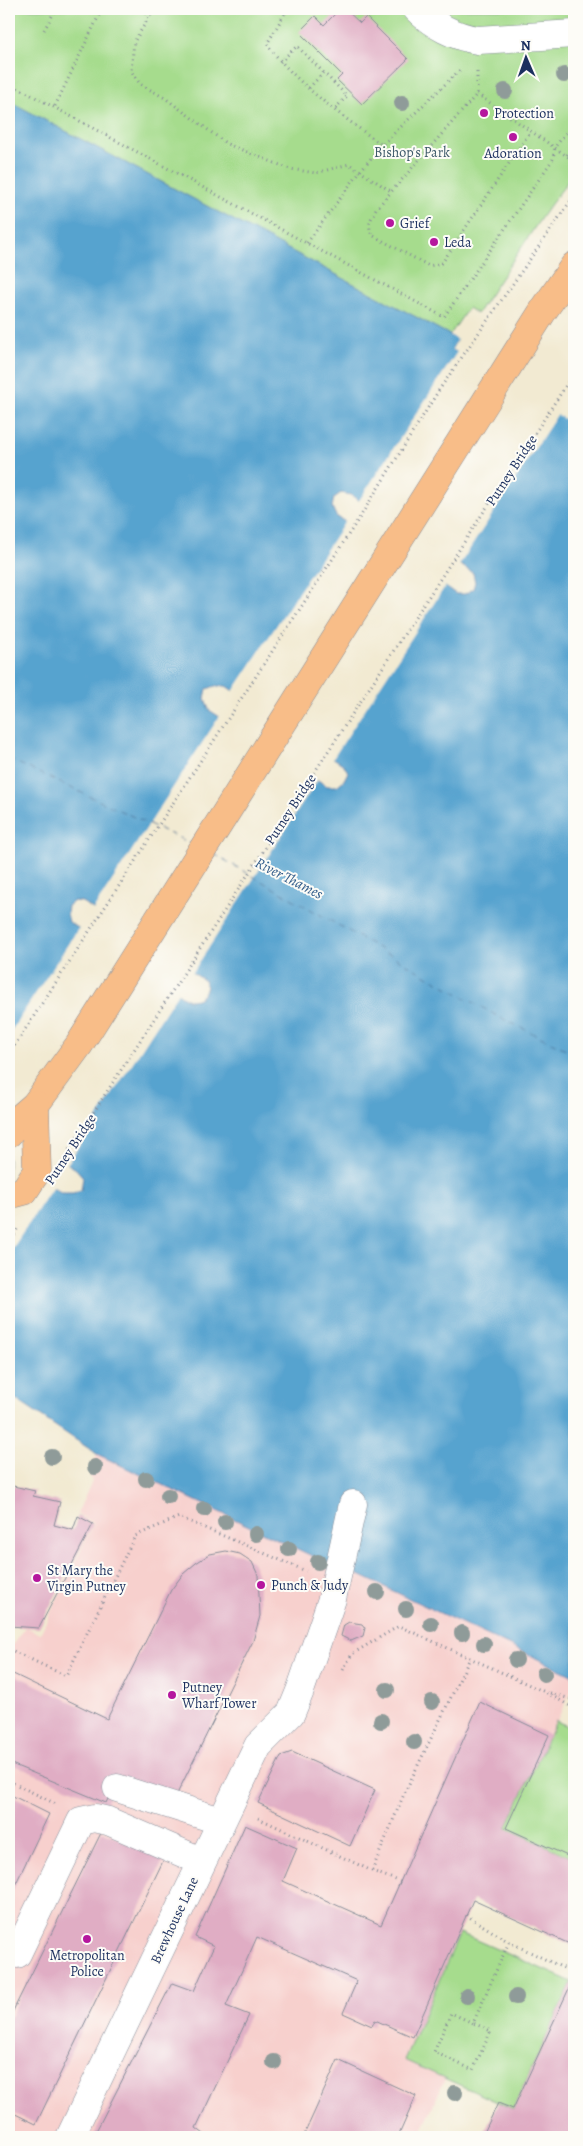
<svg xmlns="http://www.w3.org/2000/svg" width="583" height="2146" viewBox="0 0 583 2146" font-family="Alegreya,serif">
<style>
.built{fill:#f7d0cd}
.green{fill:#a6dc8d;stroke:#608676}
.water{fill:#57a3cf;stroke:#396996;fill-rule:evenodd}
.pier{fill:#f2ead2}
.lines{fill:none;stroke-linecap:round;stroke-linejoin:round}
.ferry{stroke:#335d8b;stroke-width:1;stroke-dasharray:6 5;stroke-linecap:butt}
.building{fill:#e0adc4}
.minor-casing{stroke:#868c98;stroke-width:29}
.major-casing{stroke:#868c98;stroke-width:29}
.path{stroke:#868c98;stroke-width:3;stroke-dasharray:1 4;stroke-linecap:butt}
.minor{stroke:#fff;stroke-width:28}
.major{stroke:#f8bd88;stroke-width:28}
.tree{fill:#8f9b99}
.poi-dot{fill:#b5179e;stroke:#fdfcf7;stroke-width:2}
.labels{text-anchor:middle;stroke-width:4;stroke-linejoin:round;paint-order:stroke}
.poi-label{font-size:14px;fill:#1b2f5e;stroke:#fdfcf7;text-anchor:start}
.park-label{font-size:14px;fill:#3e5a6a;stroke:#fdfcf7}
.street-label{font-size:14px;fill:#1b2f5e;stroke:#fdfcf7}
.water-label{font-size:15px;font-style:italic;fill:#335d8b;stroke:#fdfcf7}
</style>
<rect width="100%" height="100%" fill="#fdfcf7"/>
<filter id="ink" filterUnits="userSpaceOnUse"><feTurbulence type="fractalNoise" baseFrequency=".02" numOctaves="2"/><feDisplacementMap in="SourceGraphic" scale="10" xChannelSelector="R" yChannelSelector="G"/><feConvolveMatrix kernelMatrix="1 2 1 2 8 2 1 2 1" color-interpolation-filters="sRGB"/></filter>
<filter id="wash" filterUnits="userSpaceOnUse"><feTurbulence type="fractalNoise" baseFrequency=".0096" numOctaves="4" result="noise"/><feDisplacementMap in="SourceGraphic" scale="20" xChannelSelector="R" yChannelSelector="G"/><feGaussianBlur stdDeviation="1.12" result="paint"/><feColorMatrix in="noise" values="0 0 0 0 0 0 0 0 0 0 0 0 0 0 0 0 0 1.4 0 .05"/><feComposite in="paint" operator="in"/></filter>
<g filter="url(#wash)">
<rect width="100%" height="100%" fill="#f2ead2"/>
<polygon class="built" points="97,1454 327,1563 355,1573 574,1676 574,1684 473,1900 404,2060 445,2079 419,2137 9,2137 9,1649 26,1627 40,1634 94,1523 77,1514 92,1481 89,1473"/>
<g class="green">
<polygon points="9,9 574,9 574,173 543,215 477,314 468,308 450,335 9,101"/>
<polygon points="556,1721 574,1729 574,1859 506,1828"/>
<polygon points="460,1933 572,1982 513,2109 404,2060"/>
</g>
<path class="water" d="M 9,101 L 450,335 L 458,339 L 452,349 L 574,419 L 574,1676 L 355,1573 L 344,1604 L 327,1563 L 97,1454 L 9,1395 L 9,1159 L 62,1193 L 73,1193 L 81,1190 L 83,1177 L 76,1169 L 9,1127 ZM 341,493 L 351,495 L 473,573 L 475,582 L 473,589 L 465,594 L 456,594 L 336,516 L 332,507 L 334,498 ZM 215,686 L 226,686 L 344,765 L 348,772 L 344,780 L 337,786 L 327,786 L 209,710 L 205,698 L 207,689 ZM 74,901 L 82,902 L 204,980 L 207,987 C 203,997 199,1000 188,1000 L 69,922 L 67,914 L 68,906 Z"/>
<g class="pier">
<polygon points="452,332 460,339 455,348 574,416 574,419 567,414 564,419 557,415 458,567 358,502 457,352 452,349 457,340 450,335"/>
<polygon points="340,516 446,585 332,760 232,693 346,520"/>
<polygon points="221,714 319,778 191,975 86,907 93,910"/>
<polygon points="75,923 179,991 66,1166 9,1130 9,1034 80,926"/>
<polygon points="9,1156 54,1185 9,1254"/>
</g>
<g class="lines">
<g class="ferry">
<polyline points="9,759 190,843"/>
<polyline points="214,854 499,1017 574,1053"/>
</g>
</g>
<g id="blocks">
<g class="building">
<polygon points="340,9 345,9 360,23 366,17 408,59 362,104 337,80 342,75 299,32 315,16 324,25"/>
<polygon points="9,1485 35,1491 33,1496 60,1502 54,1525 73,1530 78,1516 93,1524 39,1628 9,1626"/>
<polygon points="226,1551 240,1554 252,1562 258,1575 260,1616 253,1641 174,1800 119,1775 106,1803 9,1763 9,1672 107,1719 171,1590 183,1574 196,1563 210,1554"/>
<polygon points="349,1622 362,1624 365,1628 363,1636 351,1641 341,1636 344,1625"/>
<polygon points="480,1702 549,1735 506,1828 574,1859 574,1946 473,1900 413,2037 375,2020 372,2026 343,2013 357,1981 257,1937 226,2006 249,2015 196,2128 208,2137 93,2137 172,1983 194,1991 214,1946 195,1937 245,1825 297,1848 283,1881 381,1925"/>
<polygon points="292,1752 375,1790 350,1846 258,1803 281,1756"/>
<polygon points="9,1794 49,1814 9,1898"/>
<polygon points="102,1831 164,1859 36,2124 9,2111 9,2019"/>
<polygon points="572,1982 574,1983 574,2137 482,2137 498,2103 513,2109"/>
<polygon points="338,2060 416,2096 398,2137 303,2137"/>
</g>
</g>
</g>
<g filter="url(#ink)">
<use href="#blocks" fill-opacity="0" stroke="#868c98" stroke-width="1"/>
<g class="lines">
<g class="minor-casing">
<g id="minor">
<path d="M 417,9 C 433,25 455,37 478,40 L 574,34"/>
<polyline points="117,1788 221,1821"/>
<polyline points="17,1954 81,1821 95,1818 108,1821 201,1861"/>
<polyline points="70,2137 258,1746 291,1713 300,1691 332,1599 353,1504"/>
</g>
</g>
<g class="major-casing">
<g id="major">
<polyline points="9,1133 20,1118 35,1105 79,1045 543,311 574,266"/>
<polyline points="9,1195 24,1191 37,1171 35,1105"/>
</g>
</g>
<g class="path">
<polyline points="137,9 152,16"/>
<polyline points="154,9 134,42 131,71 140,84 165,98 227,144 290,169 316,173 349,164 392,192"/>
<path d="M 277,9 L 285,13 L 267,44 C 297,85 341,115 382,145"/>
<polyline points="285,13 289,9"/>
<polyline points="44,30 56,9"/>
<polyline points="280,62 297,46 347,96 334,110"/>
<path d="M 477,72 L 477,94 L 376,209 C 371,218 367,225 372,235 L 429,266 L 442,263 L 530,132"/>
<polyline points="9,83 444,317 553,159 555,147 574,122"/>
<polyline points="309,88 323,73"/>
<polyline points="477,94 574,161"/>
<polyline points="55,106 102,9"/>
<polyline points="567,155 574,144"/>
<polyline points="307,243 361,170 382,145 462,68"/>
<polyline points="9,1054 360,517 439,390 574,196"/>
<polyline points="69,1150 574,373"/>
<polyline points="9,1243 19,1226"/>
<polyline points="9,1649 66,1676 135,1536 179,1517 306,1571"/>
<polyline points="343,1670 352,1654 399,1626 545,1692 574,1708"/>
<polyline points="550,1693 574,1700"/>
<polyline points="9,1781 56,1804"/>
<polyline points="258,1818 372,1871 401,1882"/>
<polyline points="372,1871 404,1794 470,1658"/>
<polyline points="466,1915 509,1942 574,1973"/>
<polyline points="473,2023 451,2013 434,2052 473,2070 491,2031 473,2023 509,1942"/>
</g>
<use href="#minor" class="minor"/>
<use href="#major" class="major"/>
</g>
<g class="tree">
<circle cx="564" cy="75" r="8"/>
<circle cx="505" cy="91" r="8"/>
<circle cx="402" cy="103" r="8"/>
<circle cx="52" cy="1457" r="8"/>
<circle cx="95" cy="1467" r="8"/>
<circle cx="146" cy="1479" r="8"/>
<circle cx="168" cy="1496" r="8"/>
<circle cx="204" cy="1509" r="8"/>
<circle cx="225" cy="1522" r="8"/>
<circle cx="256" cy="1534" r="8"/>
<circle cx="289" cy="1549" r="8"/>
<circle cx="318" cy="1562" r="8"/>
<circle cx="377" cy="1592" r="8"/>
<circle cx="406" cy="1609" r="8"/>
<circle cx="431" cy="1624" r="8"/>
<circle cx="462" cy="1633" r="8"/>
<circle cx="484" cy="1644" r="8"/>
<circle cx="516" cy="1660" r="8"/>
<circle cx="544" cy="1674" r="8"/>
<circle cx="387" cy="1690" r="8"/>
<circle cx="432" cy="1702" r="8"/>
<circle cx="381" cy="1721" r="8"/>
<circle cx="414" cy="1742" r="8"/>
<circle cx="467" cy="1996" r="8"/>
<circle cx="516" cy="1997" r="8"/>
<circle cx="274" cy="2062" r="8"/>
<circle cx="455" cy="2093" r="8"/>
</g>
</g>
<g class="poi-dot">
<circle cx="484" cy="113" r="5"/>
<circle cx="513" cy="137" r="5"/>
<circle cx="390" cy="223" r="5"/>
<circle cx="434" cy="242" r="5"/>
<circle cx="37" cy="1578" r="5"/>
<circle cx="261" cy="1585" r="5"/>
<circle cx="172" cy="1695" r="5"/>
<circle cx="87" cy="1939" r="5"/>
</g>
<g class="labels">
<g class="poi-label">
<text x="494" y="118">Protection</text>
<text x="513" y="158" text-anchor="middle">Adoration</text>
<text x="400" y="228">Grief</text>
<text x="444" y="247">Leda</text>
<text x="47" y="1575">St Mary the<tspan x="47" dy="16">Virgin Putney</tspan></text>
<text x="271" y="1590">Punch &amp; Judy</text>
<text x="182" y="1692">Putney<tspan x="182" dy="16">Wharf Tower</tspan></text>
<text x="87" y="1960" text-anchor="middle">Metropolitan<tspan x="87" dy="16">Police</tspan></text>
</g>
<g class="park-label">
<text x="412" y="157">Bishop's Park</text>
</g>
<g class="street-label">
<text transform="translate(511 470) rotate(-57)" y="5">Putney Bridge</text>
<text transform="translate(290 809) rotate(-57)" y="5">Putney Bridge</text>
<text transform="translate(70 1149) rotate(-57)" y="5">Putney Bridge</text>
<text transform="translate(174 1920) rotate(-65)" y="5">Brewhouse Lane</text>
</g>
<g class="water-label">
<text transform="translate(289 878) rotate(27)" y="5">River Thames</text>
</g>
</g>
<rect width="583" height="2146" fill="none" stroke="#fdfcf7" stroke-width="30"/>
<g transform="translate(526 58) rotate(358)" stroke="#fdfcf7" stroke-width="4" paint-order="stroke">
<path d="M0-4L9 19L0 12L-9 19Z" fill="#1b2f5e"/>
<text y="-8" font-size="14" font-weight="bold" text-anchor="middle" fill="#1b2f5e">N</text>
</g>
</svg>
